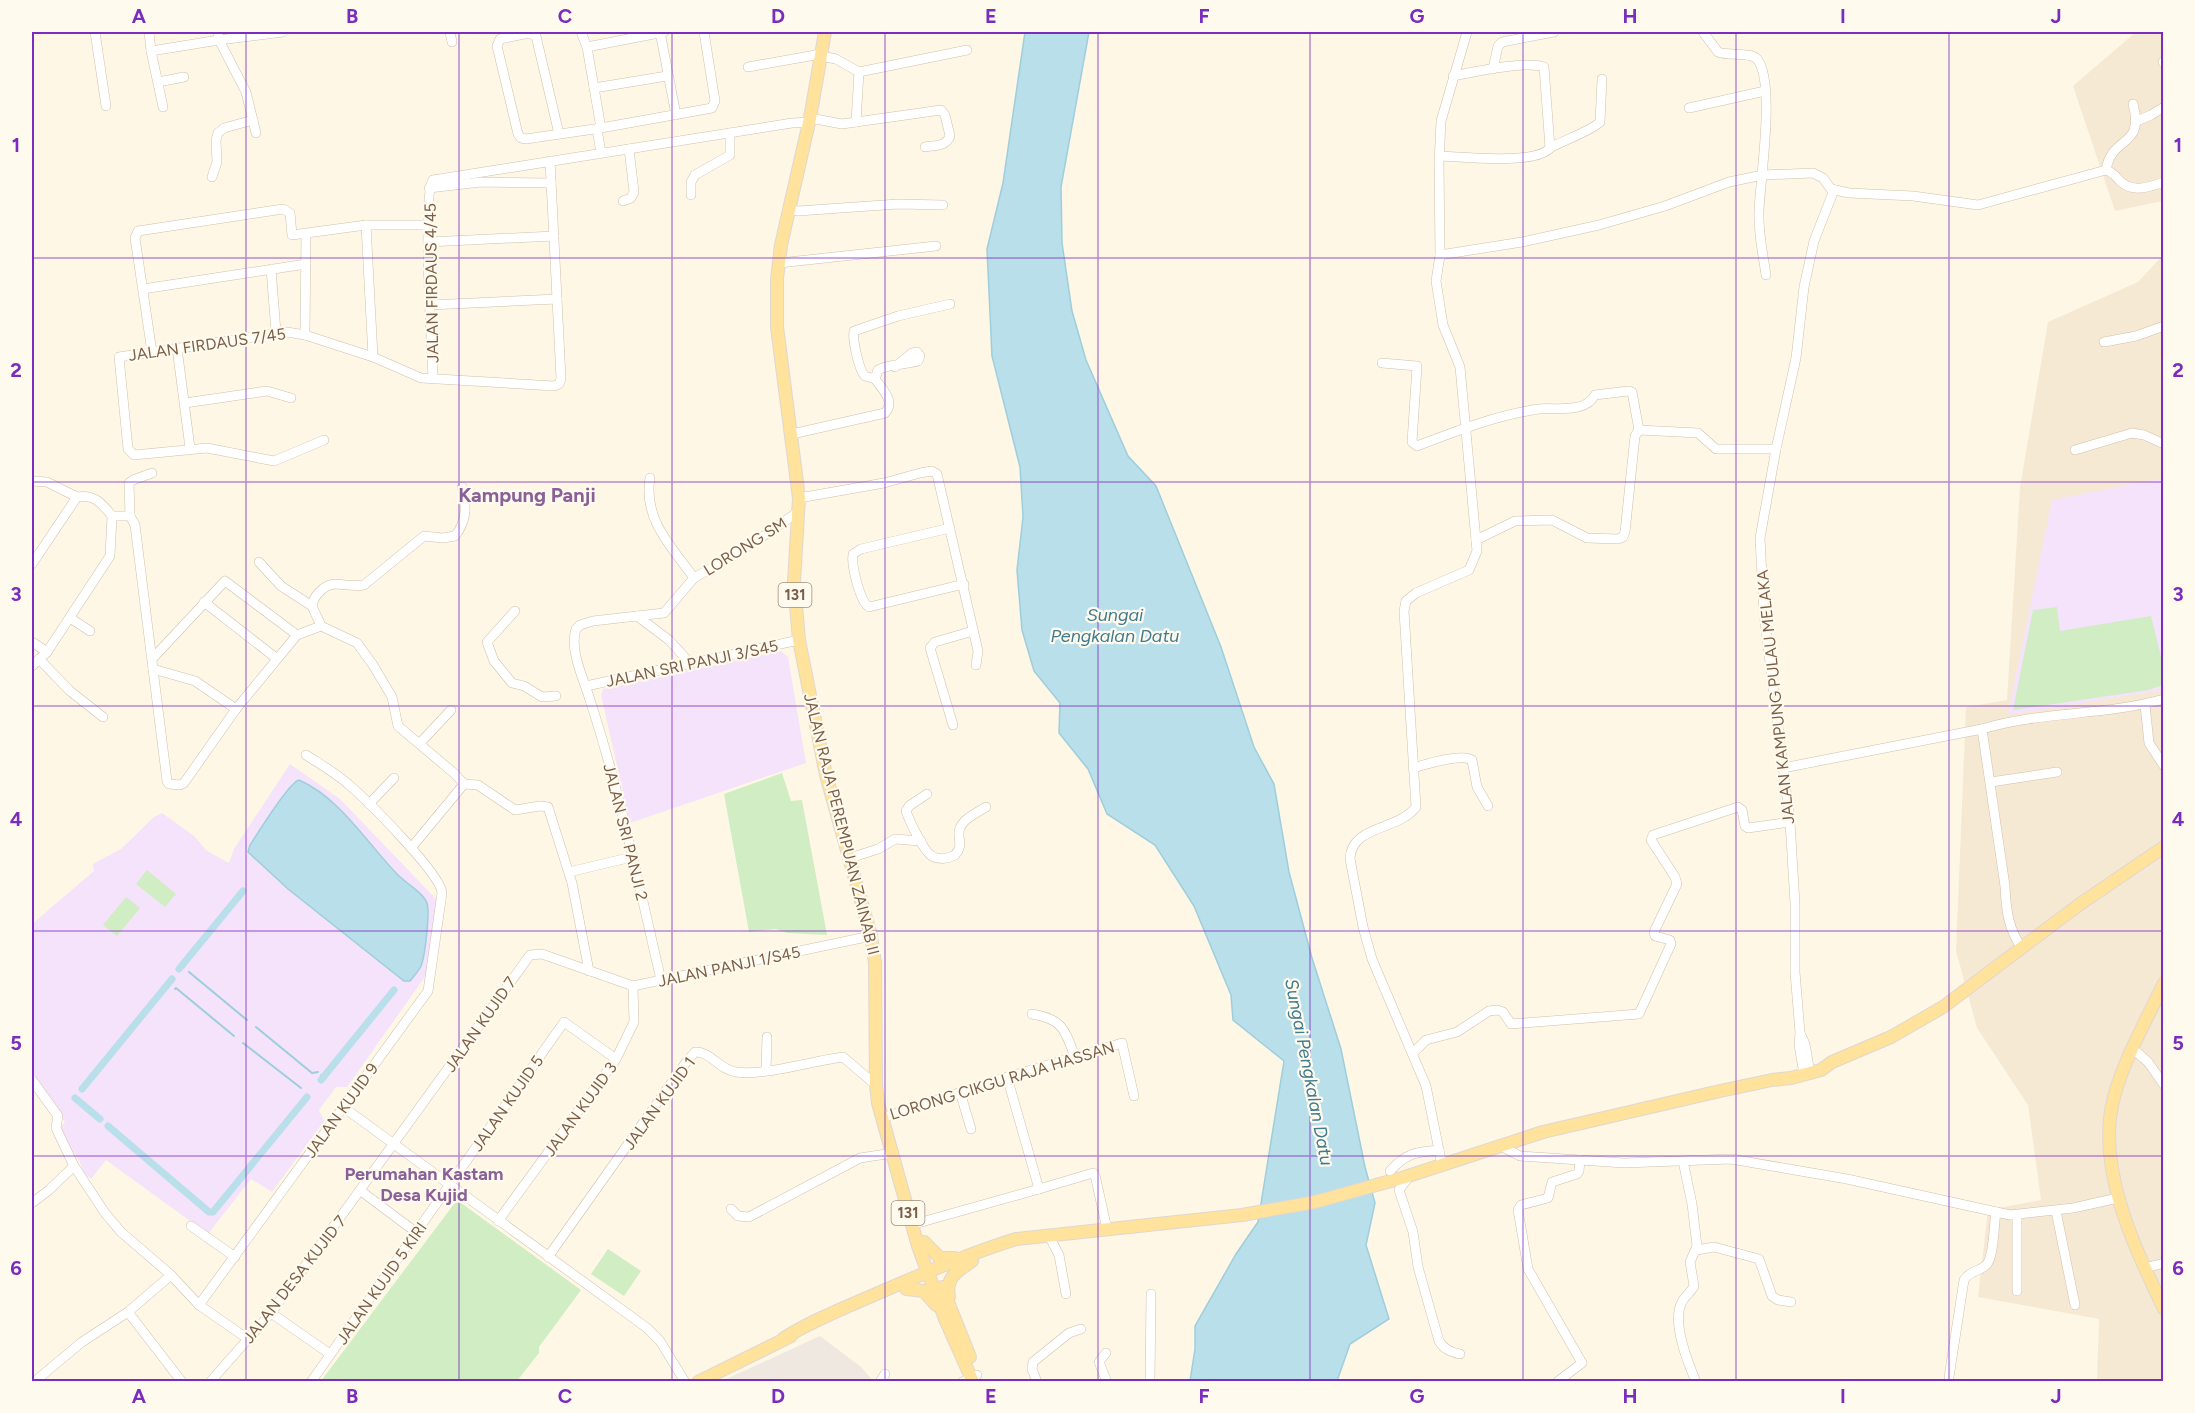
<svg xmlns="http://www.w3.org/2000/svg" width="2195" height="1413" viewBox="0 0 2195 1413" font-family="Figtree,sans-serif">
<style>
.residential{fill:#f6e9d4}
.industrial{fill:#eee8e0}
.education{fill:#f4e3fb}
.green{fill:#d1edc3}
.water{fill:#b9dfea;stroke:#9ecedc;stroke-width:1.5}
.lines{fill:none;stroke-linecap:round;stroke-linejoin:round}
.stream{stroke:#9ecedc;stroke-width:2}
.canal{stroke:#b9dfea;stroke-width:7}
.minor-casing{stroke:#d1bfab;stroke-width:10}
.major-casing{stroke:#dfd8d3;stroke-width:14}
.minor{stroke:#fff;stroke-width:9}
.major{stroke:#ffe29c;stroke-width:12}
.grid{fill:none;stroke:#7b2cbf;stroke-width:1.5;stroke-opacity:0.55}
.labels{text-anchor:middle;stroke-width:4.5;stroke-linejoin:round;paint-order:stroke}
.shield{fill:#fffaee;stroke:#a28d7a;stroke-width:1.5}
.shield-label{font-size:15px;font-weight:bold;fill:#7a5e48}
.street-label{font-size:16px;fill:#7a5e48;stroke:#fffaee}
.water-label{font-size:18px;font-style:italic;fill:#407b8f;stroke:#fffaee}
.neighbourhood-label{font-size:18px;font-weight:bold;fill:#896097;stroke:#fffaee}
.quarter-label{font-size:20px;font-weight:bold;fill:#896097;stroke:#fffaee}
.neatline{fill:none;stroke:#7b2cbf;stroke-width:2}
.grid-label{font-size:20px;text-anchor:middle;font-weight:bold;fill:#7b2cbf}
</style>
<rect width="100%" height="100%" fill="#fef7e6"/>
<g class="residential">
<polygon points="2136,32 2163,32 2163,201 2115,211 2073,86"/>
<polygon points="2163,255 2163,1381 2099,1381 2097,1378 2099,1319 1978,1297 1988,1210 2041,1200 2028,1105 1977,1028 1956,951 1966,707 2007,700 2020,487 2048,322 2138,282"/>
</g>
<polygon class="industrial" points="820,1336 861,1367 873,1381 722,1381"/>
<g class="education">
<polygon points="2163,478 2163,690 2008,715 2052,500"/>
<polygon points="781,651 788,657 806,763 630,823 601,695 603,689"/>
<polygon points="290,764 340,799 438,901 427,974 347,1087 336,1087 319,1110 324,1121 272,1192 251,1179 208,1234 106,1160 91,1179 84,1173 78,1158 70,1148 60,1128 65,1122 32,1076 32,924 94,871 93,864 121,849 154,817 162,813 194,836 207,851 229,863 234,849"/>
</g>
<g class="green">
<polygon points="2057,607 2060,631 2151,616 2163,665 2163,685 2148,690 2013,710 2033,610"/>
<polygon points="782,773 791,801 802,800 827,935 787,933 776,929 749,932 724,794"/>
<polygon points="147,870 176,894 165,907 136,884"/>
<polygon points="126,897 140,908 117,936 103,925"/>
<polygon points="457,1200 581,1290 539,1347 539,1353 517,1381 321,1381"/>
<polygon points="608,1249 641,1271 624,1296 591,1274"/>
</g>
<g class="water">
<polygon points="1025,32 1089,32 1061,187 1062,243 1072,311 1086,360 1128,456 1156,486 1221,647 1254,747 1274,784 1289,872 1312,958 1341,1049 1365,1167 1375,1203 1366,1245 1389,1319 1350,1344 1337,1381 1190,1381 1195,1349 1195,1326 1236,1254 1258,1222 1284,1061 1233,1020 1231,995 1194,906 1155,845 1107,814 1088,769 1059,733 1060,703 1034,671 1022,630 1017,570 1023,517 1020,467 992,356 987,249 1003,183"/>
<path d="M 299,780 C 340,798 367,843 397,874 C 405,883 423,892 427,903 C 430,912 425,957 421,966 C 418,972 414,976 410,981 L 404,981 L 288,889 L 248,852 L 250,845 C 258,833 289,782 299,780 Z"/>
</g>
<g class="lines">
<g class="stream">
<polyline points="189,972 247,1020"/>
<polyline points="167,984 169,986"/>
<polyline points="175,989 176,988 234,1036"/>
<polyline points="256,1027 312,1073 318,1072"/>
<polyline points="243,1043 301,1088"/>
<polyline points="321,1075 324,1077"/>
</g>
<g class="canal">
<polyline points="179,969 243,891"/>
<polyline points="321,1080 394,990"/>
<polyline points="82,1089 172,979"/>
<polyline points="75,1098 100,1119"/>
<polyline points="108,1126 209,1212 213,1212 307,1097"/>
</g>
<g class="minor-casing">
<g id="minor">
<polyline points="95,32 106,106"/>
<polyline points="149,32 151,51 219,40 246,92 256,133"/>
<polyline points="218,32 219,40 283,32"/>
<polyline points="450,32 452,42"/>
<polyline points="581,32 587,47 601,128"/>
<polyline points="660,32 676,115"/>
<path d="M 1703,32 L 1718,52 C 1728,56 1751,52 1757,59 C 1776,82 1760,180 1759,211 C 1758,233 1763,254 1766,275"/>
<polyline points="587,47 664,32"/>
<polyline points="151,51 163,107"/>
<polyline points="821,56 836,59 859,72 967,50"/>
<polyline points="2163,62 2164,62"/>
<polyline points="748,67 821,54"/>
<polyline points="1493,69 1498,46 1502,42 1554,32"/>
<polyline points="158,82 184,77"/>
<polyline points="594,88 667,76"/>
<polyline points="1689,108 1765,91"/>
<path d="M 810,118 L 842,124 L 941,110 L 945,115 L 950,136 C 946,147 935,145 925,147"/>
<polyline points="2137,121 2151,115 2164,107"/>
<polyline points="856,122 859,72"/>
<polyline points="597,129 601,153"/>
<polyline points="559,134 536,36 529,33 500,39 497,46 518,134 521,138 526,139 601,128 712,108 715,101 704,32"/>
<path d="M 1550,148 C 1564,140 1589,132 1600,122 L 1602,79"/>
<path d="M 1440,156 C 1463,157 1536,165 1550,148 L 1544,67 C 1527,60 1473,72 1453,76"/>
<path d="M 2106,170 C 2112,134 2145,149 2133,104"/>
<polyline points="212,177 217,162 216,140 218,133 224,128 253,120"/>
<polyline points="429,188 481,182 551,183"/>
<polyline points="691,195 691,182 695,175 730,155 730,133"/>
<polyline points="623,201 631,198 634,192 629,149"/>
<polyline points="788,209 798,211 898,204 943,205"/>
<polyline points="366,225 373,357"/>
<polyline points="428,242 554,236"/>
<path d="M 1440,255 L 1522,242 L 1599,225 L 1665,206 L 1729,182 L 1763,175 L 1813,173 L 1823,178 L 1831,189 L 1849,193 L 1913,196 L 1978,205 L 2106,170 C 2113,172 2116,177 2121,182 C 2134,193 2149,187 2164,182"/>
<polyline points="779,263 936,246"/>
<polyline points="271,269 276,332"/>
<polyline points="143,289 306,264"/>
<polyline points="430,305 557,299 550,161"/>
<polyline points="305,335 306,234"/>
<polyline points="2104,342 2136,336 2164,326"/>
<polyline points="177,348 190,448"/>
<polyline points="152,352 135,238 138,231 283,209 290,213 292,235 366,225 428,225"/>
<path d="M 1382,363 L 1417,366 L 1412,442 L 1417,446 C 1456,431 1497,415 1539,409 C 1556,407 1585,414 1595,395 L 1628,391 L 1632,392 L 1639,430"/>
<path d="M 433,378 C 432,351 422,193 433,180 L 792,123 L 809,122"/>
<path d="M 875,379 C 873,378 867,377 865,376 C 859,371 852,338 854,331 L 898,316 L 950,304"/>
<polyline points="185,403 267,391 291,398"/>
<path d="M 792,434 L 885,413 C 896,401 882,389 875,379 L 878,370 C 888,364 905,365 918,361 L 920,356 L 917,352 L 912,353 L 895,367"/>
<polyline points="324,440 274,461 207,448 134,455 128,449 119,357 287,332 305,335 373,357 421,378 554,386 559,384 561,379 557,299"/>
<polyline points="2075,450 2132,433 2144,435 2164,444"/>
<path d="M 650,478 C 643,519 671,546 694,578"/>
<polyline points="32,481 47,482 77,497"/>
<path d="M 462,487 C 467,505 467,521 455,536 L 443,538 L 424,536 L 364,585 C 353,587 345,584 334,584 C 324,585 311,597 313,608 C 315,614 319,620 321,626 L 357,643 L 373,665 L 392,697 L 398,726 L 455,774 L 464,784"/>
<polyline points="799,498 884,483 920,473 932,471 937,474 978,651 976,665"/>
<polyline points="112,516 130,516 135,525 167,781 169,784 180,785 184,783 236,709 297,635 225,581 152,659"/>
<polyline points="130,516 129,483 133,480 152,473"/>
<path d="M 950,528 L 861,549 L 853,554 C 851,565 860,602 869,607 L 964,584"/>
<polyline points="1476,540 1515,521 1552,520 1587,538 1618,539 1623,537 1625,532 1635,436 1639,430 1698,433 1716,449 1776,449"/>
<polyline points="259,562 281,586 312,606"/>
<path d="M 32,564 L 77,497 C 94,494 102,503 112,516 L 110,556 L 47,652 L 32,666"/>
<polyline points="204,602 276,658"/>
<polyline points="515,611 487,642 494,661 512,683 524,686 542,697 556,696"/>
<polyline points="637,616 664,613 694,578 752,544 798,512"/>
<polyline points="70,618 90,631"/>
<polyline points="297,635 321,626"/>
<polyline points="32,642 47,652"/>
<polyline points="39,659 70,691 103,717"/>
<polyline points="153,669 195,681 236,709"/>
<polyline points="586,686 799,640"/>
<polyline points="2145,705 2149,743 2164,766"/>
<polyline points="953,725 930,648 935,642 973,631"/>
<path d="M 1982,729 L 2005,886 C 2006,909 2008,929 2022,948"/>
<polyline points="420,743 451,710"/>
<path d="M 1413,768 C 1427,764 1461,753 1472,760 L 1477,787 L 1488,806"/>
<path d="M 1783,768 L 1982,729 C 2041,711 2104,716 2164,699"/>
<polyline points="1991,782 2057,772"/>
<path d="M 927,794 L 909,806 L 906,811 C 909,820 924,852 932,856 C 939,860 948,859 955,855 C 961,848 960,844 959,836 C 957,821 975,814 986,807"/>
<polyline points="369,804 394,778"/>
<polyline points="411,848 464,784 478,785 515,810 540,806 548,807 572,883 589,971"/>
<polyline points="850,858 878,849 895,839 921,841"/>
<polyline points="569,872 632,857"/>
<path d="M 661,980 C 639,886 620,792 590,700 C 584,680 569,650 576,629 L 580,625 L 593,621 L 637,616 L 669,640 L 690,663"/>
<path d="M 1032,1014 C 1063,1019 1065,1030 1075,1057"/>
<polyline points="1801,1035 1805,1044 1810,1073"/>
<polyline points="2133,1049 2148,1062 2164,1085"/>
<polyline points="1413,1053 1426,1040 1457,1032 1489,1011 1497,1010 1503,1012 1511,1024 1639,1014 1671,944 1670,940 1655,936 1654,932 1677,884 1675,877 1651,840 1653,835 1738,807 1742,810 1745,826 1748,828 1790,822"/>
<polyline points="766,1070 767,1037"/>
<polyline points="1804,1074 1799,1045 1800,1033 1795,972 1795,904 1790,822 1764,614 1760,538 1776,449 1796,358 1804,287 1814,241 1834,190"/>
<polyline points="32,1080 58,1116 56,1128 74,1166 105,1213 121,1232 171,1275 199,1305"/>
<polyline points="960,1092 971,1129"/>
<polyline points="343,1107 647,1328 660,1341 685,1382"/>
<polyline points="882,1118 1007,1077 1122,1043 1134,1096"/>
<polyline points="1499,1145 1520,1156 1580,1160 1624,1163 1731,1159 1847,1179 2010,1215 2073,1208 2118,1198"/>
<path d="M 1683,1161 L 1692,1204 L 1697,1246 L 1690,1262 L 1694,1286 C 1691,1292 1685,1296 1682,1302 C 1671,1322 1688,1363 1696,1382"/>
<path d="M 1442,1165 L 1426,1086 L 1372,959 L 1363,927 L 1350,859 C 1351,825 1398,831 1416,807 L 1404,611 L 1406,601 L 1416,593 L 1469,570 L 1477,551 L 1460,367 L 1443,325 L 1436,281 L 1440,255 L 1439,163 L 1441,121 L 1467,32"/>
<path d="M 1390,1171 C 1406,1153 1416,1152 1439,1150"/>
<path d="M 1410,1175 L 1399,1190 L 1413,1232 L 1418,1267 L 1439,1341 C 1444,1349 1450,1352 1460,1354"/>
<polyline points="1039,1189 1093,1173 1095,1175 1107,1229"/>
<polyline points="361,1191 417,1233"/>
<polyline points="32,1203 49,1190 74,1166"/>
<polyline points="731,1209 738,1216 749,1217 860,1158 893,1153"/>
<polyline points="2056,1211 2075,1305"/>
<polyline points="2017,1215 2017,1291"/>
<polyline points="498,1221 616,1059 634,1022 633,986"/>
<polyline points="918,1223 1039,1189 1007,1077"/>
<polyline points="191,1226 235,1257"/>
<polyline points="1049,1236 1059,1255 1066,1294"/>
<polyline points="1697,1250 1714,1247 1759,1259 1772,1296 1778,1300 1791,1302"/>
<path d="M 548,1257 L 687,1061 L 695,1052 C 710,1051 720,1070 736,1072 C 763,1076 813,1061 843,1057 L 876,1085"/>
<polyline points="2145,1268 2164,1263"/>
<polyline points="128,1312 182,1382"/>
<polyline points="271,1313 330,1354"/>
<path d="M 248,1339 L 199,1305 L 428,991 L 442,893 C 441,874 366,799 348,784 C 336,773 320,764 306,755"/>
<polyline points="1106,1353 1099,1362 1107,1382"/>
<path d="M 1949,1377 L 1964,1280 C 1970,1270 1980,1272 1987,1264 C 1994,1255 1994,1224 1996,1212"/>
<polyline points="34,1382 82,1342 128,1312 171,1275"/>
<polyline points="210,1382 271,1313 530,955 542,954 633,986 871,936"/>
<polyline points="311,1382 564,1022 616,1059"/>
<polyline points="880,1382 885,1374"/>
<polyline points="962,1382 977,1375"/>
<polyline points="1037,1382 1032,1369 1033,1362 1069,1333 1081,1329"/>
<polyline points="1150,1382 1151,1294"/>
<polyline points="1557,1382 1582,1363 1528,1269 1518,1210 1521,1205 1548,1198 1552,1182 1577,1174 1579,1171 1580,1160"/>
</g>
</g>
<g class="major-casing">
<g id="major">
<polyline points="825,32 810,118 781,245 777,279 777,327 799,498 794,582 799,640 826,775 871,936 875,963 876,1085 878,1103 918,1246 945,1319 973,1382"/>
<path d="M 2164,983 C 2147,1019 2124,1059 2114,1097 C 2095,1167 2135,1248 2164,1309"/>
<polyline points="924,1242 940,1258 955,1258"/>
<polyline points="942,1287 970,1357"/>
<polyline points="906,1289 924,1291 936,1305"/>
<path d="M 949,1297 C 945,1278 957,1271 972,1261"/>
<path d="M 784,1338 C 815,1319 849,1306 883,1291 C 927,1272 971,1253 1016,1239 L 1242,1215 L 1315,1202 L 1405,1177 L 1543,1132 L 1720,1091 L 1772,1080 L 1791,1078 L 1821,1070 L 1832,1062 L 1891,1037 L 1943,1007 L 2080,904 L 2164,847"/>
<polyline points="698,1382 791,1336"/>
</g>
</g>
<use href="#minor" class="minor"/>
<use href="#major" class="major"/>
</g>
<path class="grid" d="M 246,32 L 246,1382M 459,32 L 459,1382M 672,32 L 672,1382M 885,32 L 885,1382M 1098,32 L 1098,1382M 1310,32 L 1310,1382M 1523,32 L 1523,1382M 1736,32 L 1736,1382M 1949,32 L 1949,1382M 32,258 L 2164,258M 32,482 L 2164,482M 32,706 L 2164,706M 32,931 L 2164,931M 32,1156 L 2164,1156"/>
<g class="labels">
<g class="shield">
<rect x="778.5" y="583" width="33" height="24" rx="4.5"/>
<rect x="891.5" y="1201" width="33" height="24" rx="4.5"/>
</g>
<g class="shield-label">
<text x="795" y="600">131</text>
<text x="908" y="1218">131</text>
</g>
<g class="street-label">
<text transform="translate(431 283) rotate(-91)" y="6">JALAN FIRDAUS 4/45</text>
<text transform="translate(207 344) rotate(-8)" y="6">JALAN FIRDAUS 7/45</text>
<text transform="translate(745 546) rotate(-32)" y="6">LORONG SM</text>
<text transform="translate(692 663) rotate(-12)" y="6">JALAN SRI PANJI 3/S45</text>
<text transform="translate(1775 697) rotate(-96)" y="6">JALAN KAMPUNG PULAU MELAKA</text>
<text transform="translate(842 824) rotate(76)" y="6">JALAN RAJA PEREMPUAN ZAINAB II</text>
<text transform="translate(626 832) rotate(76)" y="6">JALAN SRI PANJI 2</text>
<text transform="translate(729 966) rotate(-12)" y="6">JALAN PANJI 1/S45</text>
<text transform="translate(480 1024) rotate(-55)" y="6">JALAN KUJID 7</text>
<text transform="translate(1002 1080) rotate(-17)" y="6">LORONG CIKGU RAJA HASSAN</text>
<text transform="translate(507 1103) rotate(-55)" y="6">JALAN KUJID 5</text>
<text transform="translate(659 1103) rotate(-54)" y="6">JALAN KUJID 1</text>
<text transform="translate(580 1109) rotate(-54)" y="6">JALAN KUJID 3</text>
<text transform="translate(341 1110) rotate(-54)" y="6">JALAN KUJID 9</text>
<text transform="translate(294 1279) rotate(-52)" y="6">JALAN DESA KUJID 7</text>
<text transform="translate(381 1283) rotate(-55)" y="6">JALAN KUJID 5 KIRI</text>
</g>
<g class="water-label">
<text x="1115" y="621">Sungai<tspan x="1115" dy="21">Pengkalan Datu</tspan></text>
<text transform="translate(1309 1072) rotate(79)" y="6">Sungai Pengkalan Datu</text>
</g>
<g class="neighbourhood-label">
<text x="424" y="1180">Perumahan Kastam<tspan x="424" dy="21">Desa Kujid</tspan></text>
</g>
<g class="quarter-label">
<text x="527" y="502">Kampung Panji</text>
</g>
</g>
<rect width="2195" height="1413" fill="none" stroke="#fffaee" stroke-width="66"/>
<rect x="33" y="33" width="2129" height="1347" class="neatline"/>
<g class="grid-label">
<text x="139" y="23">A</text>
<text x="352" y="23">B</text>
<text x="565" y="23">C</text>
<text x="778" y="23">D</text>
<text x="991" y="23">E</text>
<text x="1204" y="23">F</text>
<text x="1417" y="23">G</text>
<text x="1630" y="23">H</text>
<text x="1843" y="23">I</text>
<text x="2056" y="23">J</text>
<text x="16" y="152">1</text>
<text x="2178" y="152">1</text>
<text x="16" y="377">2</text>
<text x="2178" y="377">2</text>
<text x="16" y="601">3</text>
<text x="2178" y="601">3</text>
<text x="16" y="826">4</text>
<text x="2178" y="826">4</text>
<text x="16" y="1050">5</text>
<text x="2178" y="1050">5</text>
<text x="16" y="1275">6</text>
<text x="2178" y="1275">6</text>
<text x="139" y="1403">A</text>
<text x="352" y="1403">B</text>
<text x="565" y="1403">C</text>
<text x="778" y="1403">D</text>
<text x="991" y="1403">E</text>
<text x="1204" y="1403">F</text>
<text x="1417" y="1403">G</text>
<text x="1630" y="1403">H</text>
<text x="1843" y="1403">I</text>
<text x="2056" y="1403">J</text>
</g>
</svg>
